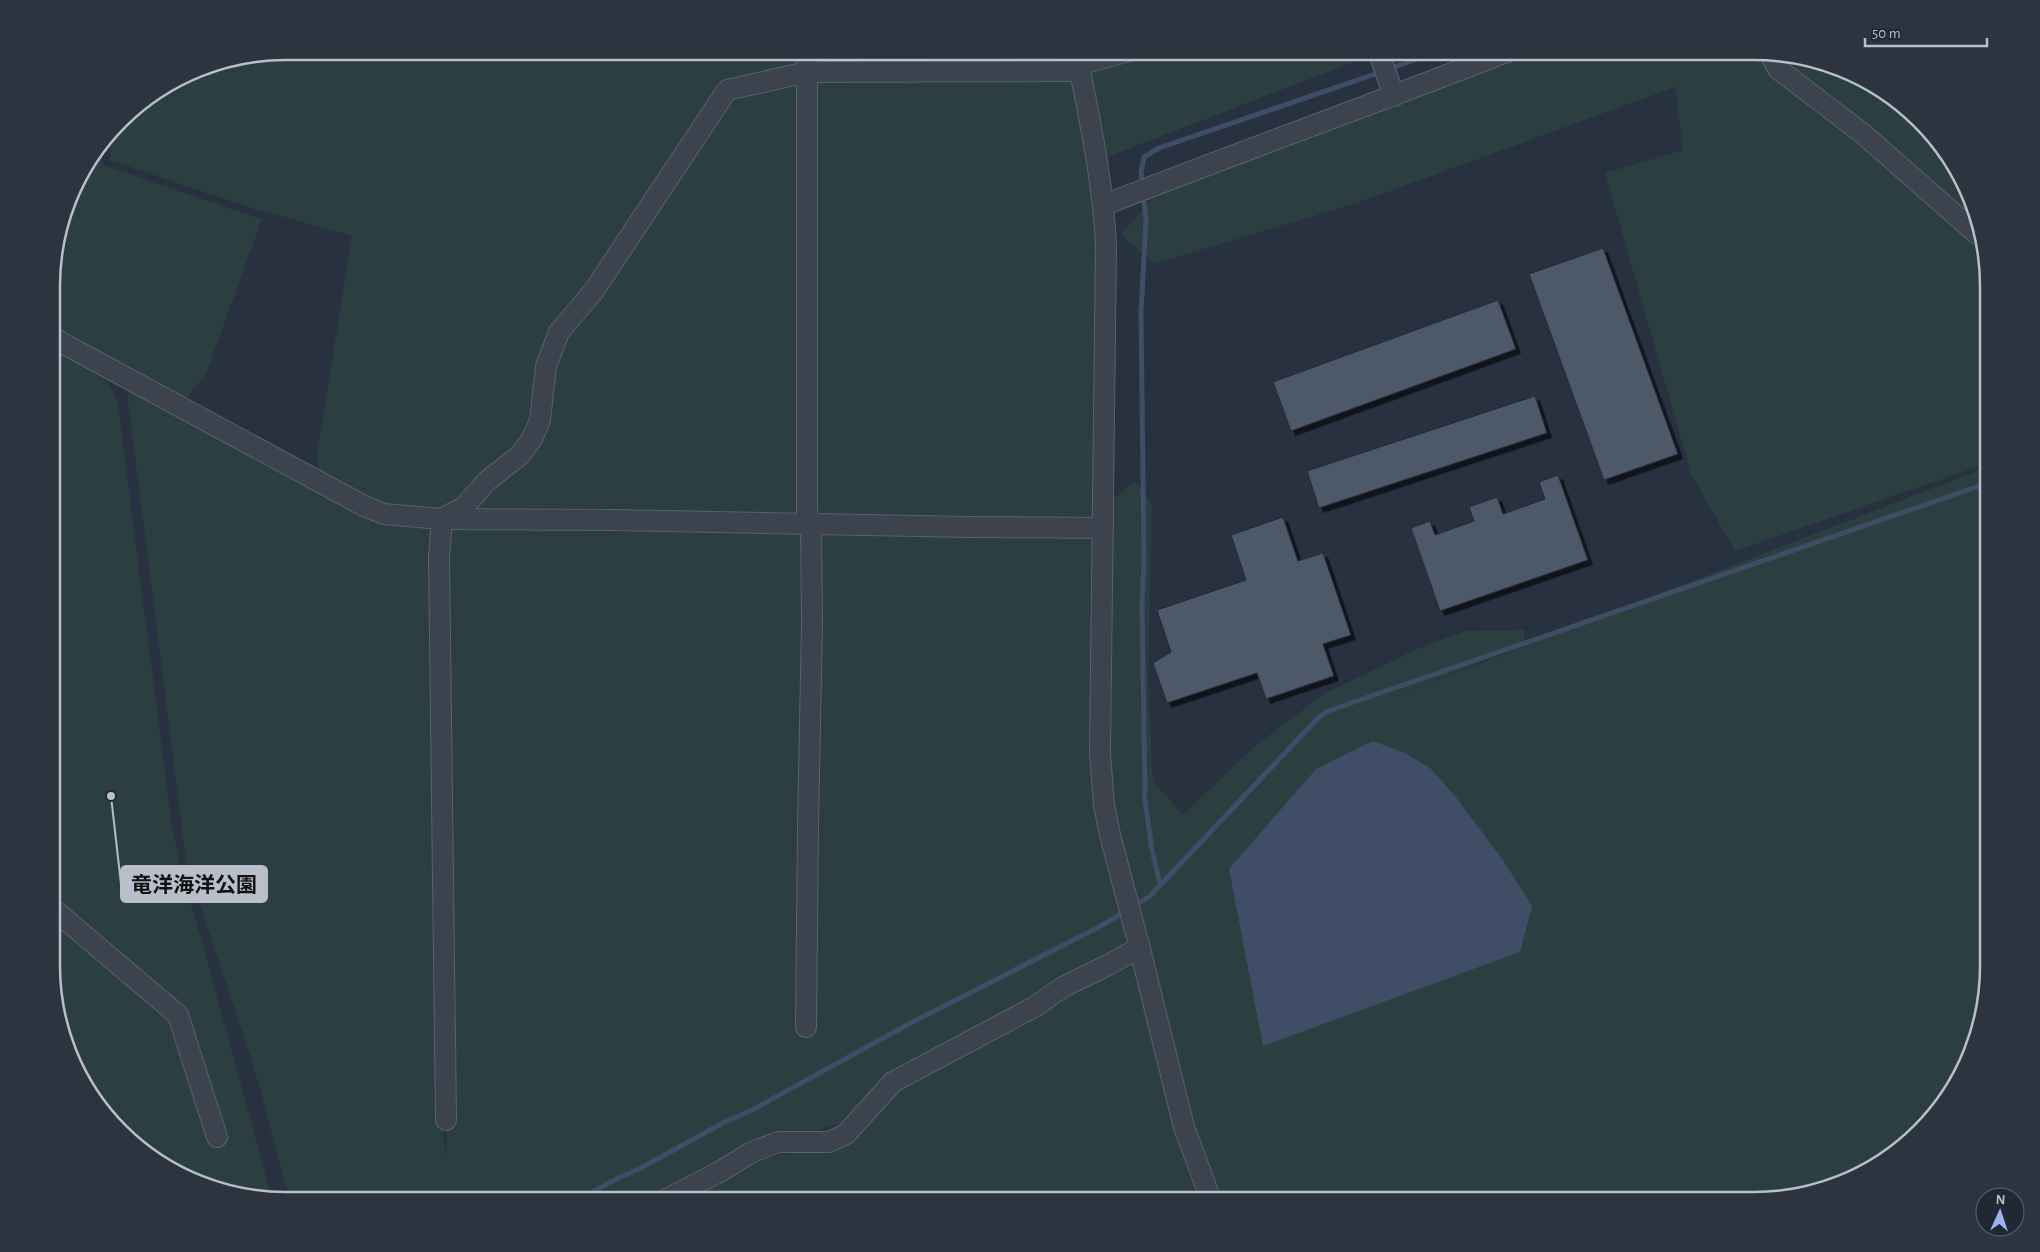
<svg xmlns="http://www.w3.org/2000/svg" width="2040" height="1252" viewBox="0 0 2040 1252" font-family="'Alegreya Sans','Noto Sans JP',sans-serif">
<style>
.green{fill:#2b3f41;fill-rule:evenodd}
.water{fill:#3f4d67}
.lines{fill:none;stroke-linecap:round;stroke-linejoin:round}
.stream{stroke:#3f4d67;stroke-width:5}
.building{fill:#4e5868;stroke:#222a36;filter:url(#shadow)}
.minor-casing{stroke:#59616d;stroke-width:22}
.minor{stroke:#3c434f;stroke-width:20}
.rim{fill:none;stroke:#b8beca;stroke-width:2.5}
.leader{fill:none;stroke:#b8beca;stroke-width:2}
.callout-dot{fill:#b8beca;stroke:#202834;stroke-width:2}
.callout{fill:#b8beca;stroke:#b8beca;stroke-width:2}
.callout-label{font-size:21px;text-anchor:middle;font-weight:bold;fill:#111}
</style>
<defs>
<filter id="shadow"><feDropShadow dx="4.5" dy="4.5" stdDeviation="0" flood-color="#0009"/></filter>
</defs>
<rect width="100%" height="100%" fill="#28313f"/>
<g class="green">
<path d="M 286,51 L 798,51 L 798,66 L 720,80 L 548,340 L 559,332 L 727,90 L 806,72 L 807,51 L 1382,51 L 1097,161 L 1104,205 L 1104,497 L 1117,496 L 1135,481 L 1152,505 L 1148,680 L 1153,781 L 1183,815 L 1255,746 L 1324,694 L 1419,648 L 1466,631 L 1525,630 L 1522,645 L 1390,698 L 1988,467 L 1988,981 L 1976,1041 L 1949,1096 L 1871,1169 L 1769,1200 L 461,1201 L 453,1181 L 459,1201 L 290,1201 L 255,1071 L 186,863 L 125,377 L 53,338 L 53,256 L 76,182 L 102,148 L 102,165 L 262,219 L 205,376 L 179,406 L 320,482 L 317,454 L 352,236 L 252,208 L 110,160 L 111,137 L 131,110 L 197,69 ZM 442,753 L 447,1159 L 438,1095 ZM 851,1120 L 829,1142 L 729,1169 L 779,1142 Z"/>
<polygon points="1534,51 1754,51 1829,64 1884,91 1957,169 1988,271 1988,463 1735,551 1691,474 1605,173 1683,150 1675,87 1360,202 1154,264 1121,235 1168,180"/>
<polygon points="53,348 100,374 109,384 118,403 172,828 183,877 207,959 272,1199 225,1193 156,1161 91,1096 53,996"/>
</g>
<polygon class="water" points="1373,741 1405,753 1430,768 1455,796 1503,860 1532,906 1520,952 1263,1046 1229,869 1316,769"/>
<g class="lines">
<g class="stream">
<polyline points="1389,69 1440,51"/>
<polyline points="1143,186 1141,172 1144,157 1159,148 1381,72"/>
<polyline points="1143,194 1146,220 1141,312 1144,562 1142,605 1145,792 1144,793 1152,850 1160,884"/>
<polyline points="1133,906 1149,897 1319,717 1328,711 1988,483"/>
<polyline points="576,1201 620,1177 637,1170 723,1123 752,1110 907,1025 1099,927 1126,911"/>
</g>
</g>
<g class="building">
<polygon points="1603,248 1678,454 1604,480 1529,274"/>
<polygon points="1498,300 1516,349 1291,431 1273,382"/>
<polygon points="1535,396 1547,433 1319,508 1307,471"/>
<polygon points="1558,475 1588,560 1440,611 1411,528 1430,521 1435,535 1474,521 1469,507 1497,497 1503,514 1545,499 1539,482"/>
<polygon points="1283,517 1298,561 1323,553 1351,635 1323,644 1334,676 1266,699 1257,673 1167,703 1153,663 1171,652 1157,610 1246,580 1231,535"/>
<polygon points="217,1182 219,1190 208,1185"/>
</g>
<g class="lines">
<g class="minor-casing">
<g id="minor">
<path d="M 1076,51 C 1089,116 1103,180 1106,246 L 1100,754 L 1104,805 L 1110,835 L 1139,945"/>
<polyline points="1770,54 1778,69 1862,133 1977,234"/>
<polyline points="1380,56 1394,96"/>
<polyline points="1078,65 1129,51"/>
<path d="M 1104,205 C 1239,152 1374,104 1509,51"/>
<polyline points="53,338 364,506 384,514 442,519 616,520 970,527 1103,528"/>
<polyline points="443,518 464,507 487,481 520,455 532,439 540,420 546,366 559,332 593,292 727,90 807,72 1080,71"/>
<polyline points="442,519 439,557 446,1120"/>
<polyline points="53,909 178,1015 217,1137"/>
<polyline points="806,1027 808,826 812,623 811,524 807,512 807,51"/>
<polyline points="663,1201 721,1171 752,1152 779,1142 829,1142 846,1134 893,1082 1036,1006 1063,987 1110,964 1135,950 1139,945 1184,1127 1211,1200"/>
</g>
</g>
<use href="#minor" class="minor"/>
</g>
<path d="M0 0H2040V1252H0ZM286 60H1754A226 226 0 0 1 1980 286V966A226 226 0 0 1 1754 1192H286A226 226 0 0 1 60 966V286A226 226 0 0 1 286 60Z" fill="#2c3440" fill-rule="evenodd"/>
<path class="rim" d="M286 60H1754A226 226 0 0 1 1980 286V966A226 226 0 0 1 1754 1192H286A226 226 0 0 1 60 966V286A226 226 0 0 1 286 60Z"/>
<path class="leader" d="M111 796L121 884"/>
<circle class="callout-dot" cx="111" cy="796" r="5"/>
<rect class="callout" x="121" y="866" width="146" height="36" rx="5"/>
<g class="callout-label">
<text x="194" y="892">竜洋海洋公園</text>
</g>
<g transform="translate(2000 1212) rotate(3)"><circle r="24" fill="#202834" stroke="#5d6470"/>
<path d="M0-4L9 19L0 12L-9 19Z" fill="#96b5f1"/>
<text y="-8" font-size="14" font-weight="bold" text-anchor="middle" fill="#b8beca">N</text>
</g>
<path d="M1865 38v8h122v-8" fill="none" stroke="#b8beca" stroke-width="2.5"/>
<text x="1872" y="38" font-size="15" fill="#b8beca" stroke="#202834" stroke-width="4" paint-order="stroke">50 m</text>
</svg>
